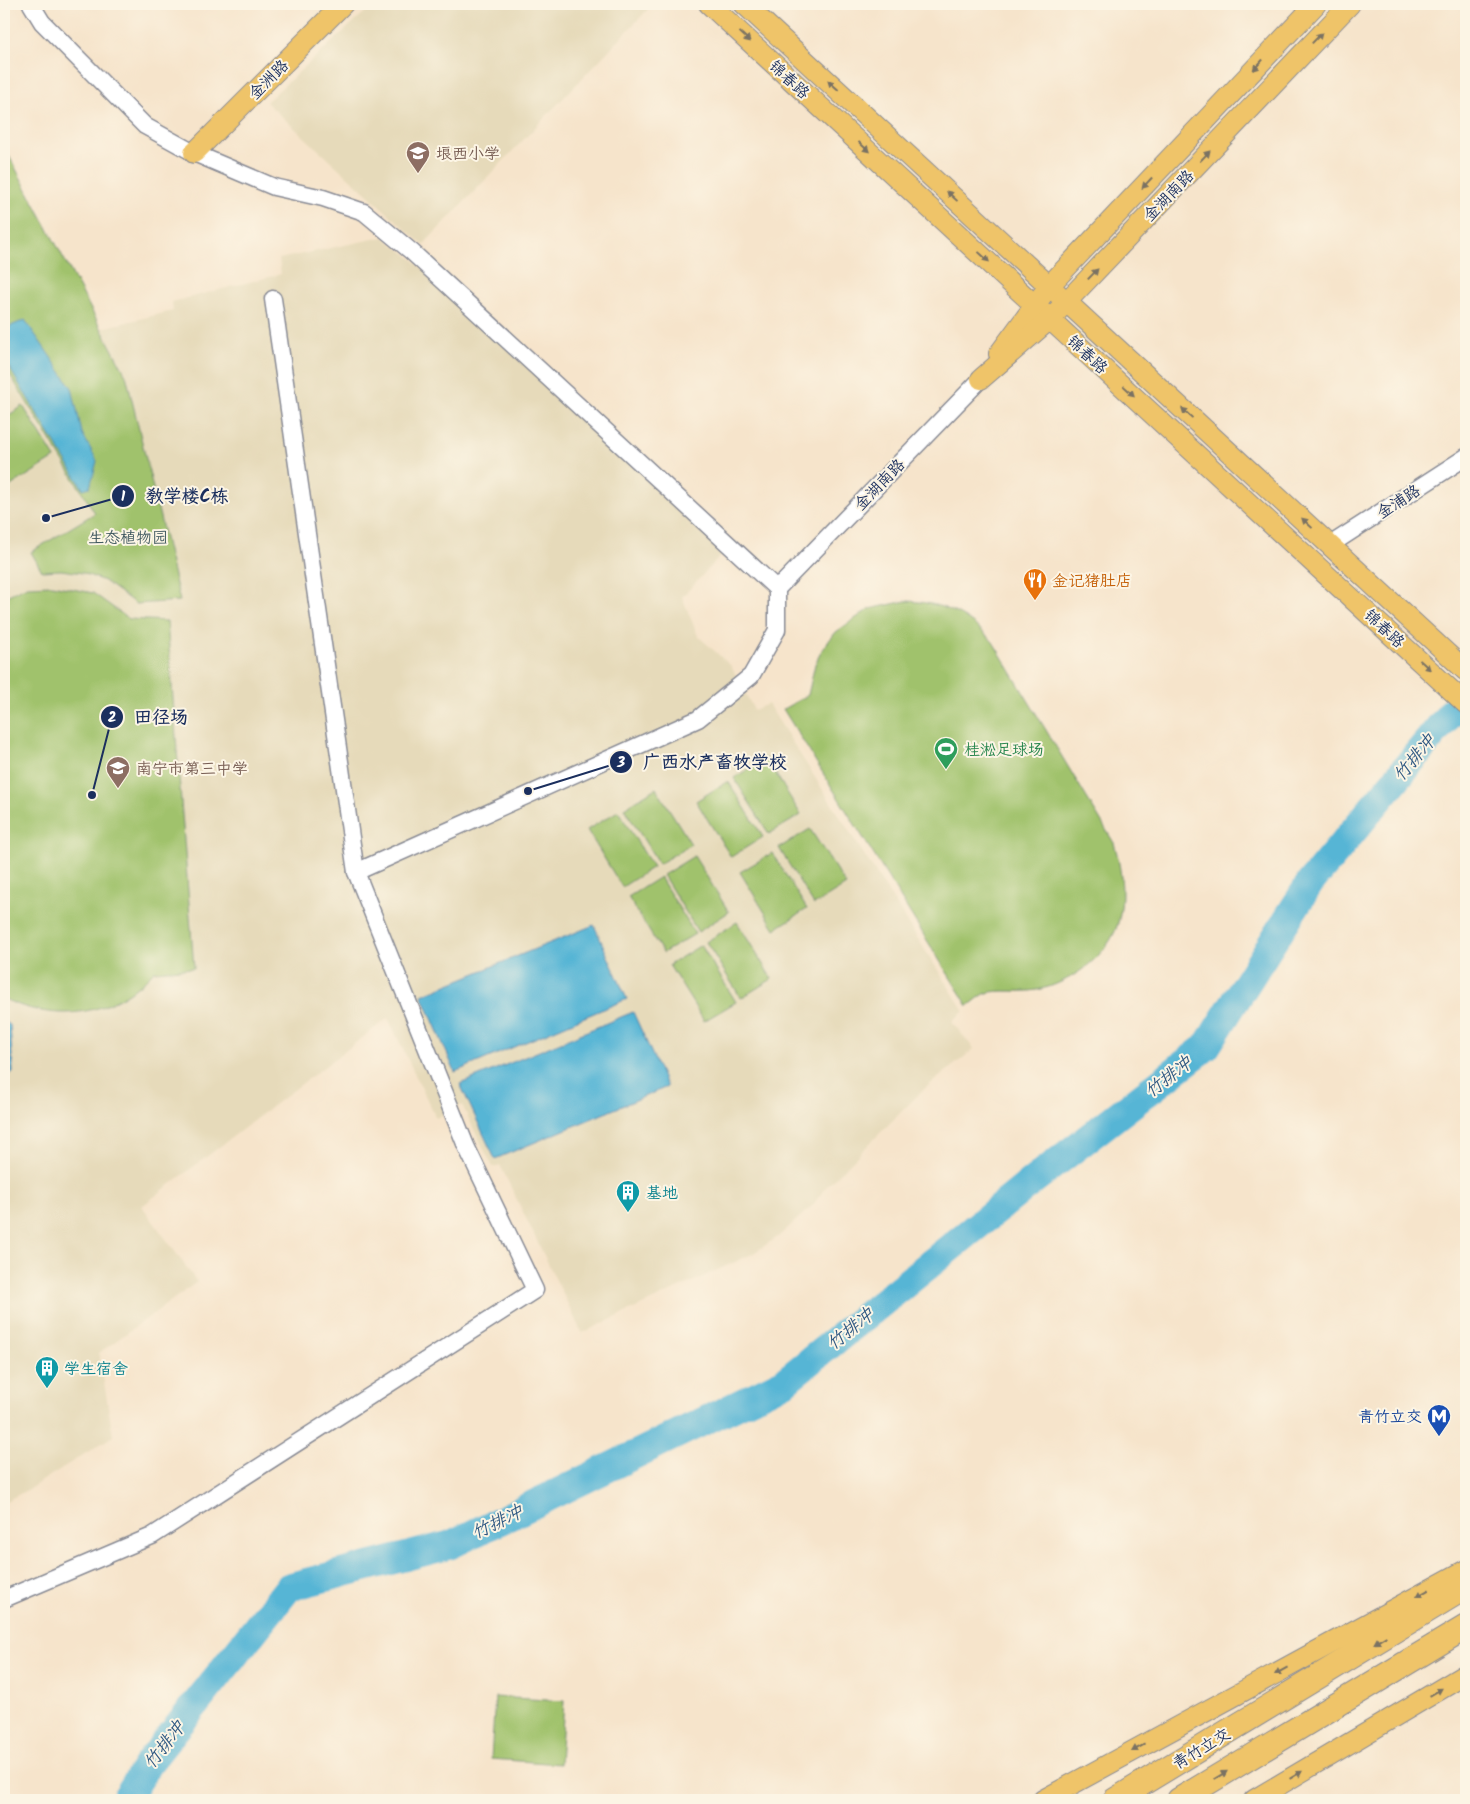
<svg xmlns="http://www.w3.org/2000/svg" width="1470" height="1804" viewBox="0 0 1470 1804" font-family="Kalam,'LXGW WenKai TC',sans-serif">
<style>
.built{fill:#e6daba}
.green{fill:#a0c26c;stroke:#5e7865}
.water{fill:#56b5d5;stroke:#38729a}
.lines{fill:none;stroke-linecap:round;stroke-linejoin:round}
.river{stroke:#56b5d5;stroke-width:29}
.minor-casing{stroke:#888a94;stroke-width:19}
.major-casing{stroke:#888a94;stroke-width:22}
.highway-casing{stroke:#888a94;stroke-width:26}
.minor{stroke:#fff;stroke-width:16}
.major{stroke:#efc469;stroke-width:20}
.highway{stroke:#efc469;stroke-width:24}
.oneway{fill:#7a7263}
.labels{text-anchor:middle;stroke-width:4;stroke-linejoin:round;paint-order:stroke}
.street-label{font-size:16px;fill:#1b2f5e;stroke:#fcf5e5}
.education-label{font-size:16px;fill:#785e54;stroke:#fcf5e5;text-anchor:start}
.park-label{font-size:16px;fill:#435b62;stroke:#fcf5e5}
.food-label{font-size:16px;fill:#c56008;stroke:#fcf5e5;text-anchor:start}
.leisure-label{font-size:16px;fill:#27864d;stroke:#fcf5e5;text-anchor:start}
.culture-label{font-size:16px;fill:#0d838f;stroke:#fcf5e5;text-anchor:start}
.transit-label{font-size:16px;fill:#164399;stroke:#fcf5e5;text-anchor:end}
.water-label{font-size:18px;font-style:italic;fill:#2d5782;stroke:#fcf5e5}
.leader{fill:none;stroke:#1b2f5e;stroke-width:2}
.callout-dot{fill:#1b2f5e;stroke:#fcf5e5;stroke-width:2}
.mark-label{font-size:15px;text-anchor:middle;font-weight:bold;fill:#fff}
.callout-label{font-size:18px;text-anchor:middle;font-weight:bold;fill:#1b2f5e;stroke:#fcf5e5;stroke-width:4;stroke-linejoin:round;paint-order:stroke}
</style>
<rect width="100%" height="100%" fill="#fcf5e5"/>
<filter id="ink" filterUnits="userSpaceOnUse"><feTurbulence type="fractalNoise" baseFrequency=".02" numOctaves="2"/><feDisplacementMap in="SourceGraphic" scale="10" xChannelSelector="R" yChannelSelector="G"/><feConvolveMatrix kernelMatrix="1 2 1 2 8 2 1 2 1" color-interpolation-filters="sRGB"/></filter>
<filter id="wash" filterUnits="userSpaceOnUse"><feTurbulence type="fractalNoise" baseFrequency=".0096" numOctaves="4" result="noise"/><feDisplacementMap in="SourceGraphic" scale="20" xChannelSelector="R" yChannelSelector="G"/><feGaussianBlur stdDeviation="1.12" result="paint"/><feColorMatrix in="noise" values="0 0 0 0 0 0 0 0 0 0 0 0 0 0 0 0 0 1.4 0 .05"/><feComposite in="paint" operator="in"/></filter>
<g filter="url(#wash)">
<rect width="100%" height="100%" fill="#f6e4cb"/>
<g class="built">
<polygon points="374,4 653,4 423,245 266,102"/>
<polygon points="9,156 102,328 173,311 172,302 281,274 279,259 383,237 410,257 725,551 682,597 698,636 731,666 754,710 768,704 964,1011 952,1022 974,1049 923,1090 824,1189 813,1205 779,1236 752,1254 582,1333 500,1165 493,1167 462,1105 436,1118 388,1018 142,1206 197,1282 99,1353 113,1436 29,1489 4,1502 4,159"/>
</g>
<g class="green">
<polygon points="9,156 126,375 180,601 136,604 104,581 83,573 61,570 42,571 31,552 95,513 4,365 4,159"/>
<polygon points="23,406 55,458 4,490 4,418"/>
<path d="M 52,585 L 93,593 L 129,619 L 167,621 L 194,968 L 154,971 C 114,1016 58,1024 4,999 L 4,597 L 27,586 Z"/>
<path d="M 906,601 C 942,602 968,615 993,642 L 1114,843 C 1122,870 1126,902 1116,929 C 1104,959 1068,984 1037,990 C 1023,993 998,989 987,993 C 981,995 974,1002 968,1006 L 783,709 L 808,695 L 815,664 L 823,648 L 836,632 L 869,609 Z"/>
<polygon points="766,758 801,815 769,834 734,778"/>
<polygon points="728,781 763,837 731,857 696,801"/>
<polygon points="656,788 691,844 659,864 624,808"/>
<polygon points="618,811 653,867 622,887 587,830"/>
<polygon points="810,829 846,885 814,905 779,848"/>
<polygon points="772,853 807,909 775,929 740,872"/>
<polygon points="694,856 729,912 698,932 663,875"/>
<polygon points="660,877 695,934 663,953 628,897"/>
<polygon points="737,922 772,979 741,998 706,942"/>
<polygon points="701,945 736,1002 704,1021 669,965"/>
<polygon points="495,1697 564,1701 560,1764 491,1759"/>
</g>
<g class="water">
<polygon points="25,320 72,388 82,433 97,461 90,487 83,489 4,359 4,329"/>
<polygon points="594,925 627,999 455,1072 422,995"/>
<polygon points="633,1012 667,1087 495,1159 460,1084"/>
<polygon points="4,1021 10,1025 13,1072 4,1077"/>
</g>
<g class="lines">
<polyline class="river" points="125,1800 147,1765 289,1587 450,1545 784,1382 1035,1179 1206,1047 1310,883 1466,695"/>
</g>
</g>
<g filter="url(#ink)">
<g class="lines">
<g class="minor-casing">
<g id="minor">
<polyline points="31,4 42,22 145,126 194,153 274,187 323,198 364,212 412,252 777,589 777,630 751,676 698,719 356,872"/>
<polyline points="1330,545 1466,457"/>
<polyline points="777,589 981,379"/>
<polyline points="4,1599 152,1536 535,1290 466,1146 356,872 273,299"/>
</g>
</g>
<g class="major-casing">
<g id="major">
<polyline points="709,4 1466,704"/>
<polyline points="744,4 1466,671"/>
<polyline points="194,153 343,4"/>
<polyline points="999,354 1049,286 1316,4"/>
<polyline points="981,379 1050,319 1350,4"/>
<polyline points="1043,1800 1466,1570"/>
<polyline points="1254,1800 1466,1674"/>
</g>
</g>
<g class="highway-casing">
<g id="highway">
<polyline points="1115,1800 1466,1587"/>
<polyline points="1179,1800 1466,1627"/>
</g>
</g>
<use href="#minor" class="minor"/>
<use href="#major" class="major"/>
<use href="#highway" class="highway"/>
</g>
<defs><path id="oneway-solid" d="M-6-.8H1V-3.2L6.5 0L1 3.2V.8H-6Z" transform="scale(1.25)"/></defs>
<g class="oneway">
<use href="#oneway-solid" transform="translate(745 37) rotate(43)"/>
<use href="#oneway-solid" transform="translate(1317 38) rotate(-46)"/>
<use href="#oneway-solid" transform="translate(1258 65) rotate(133)"/>
<use href="#oneway-solid" transform="translate(833 85) rotate(-138)"/>
<use href="#oneway-solid" transform="translate(864 147) rotate(43)"/>
<use href="#oneway-solid" transform="translate(1205 156) rotate(-46)"/>
<use href="#oneway-solid" transform="translate(1147 183) rotate(133)"/>
<use href="#oneway-solid" transform="translate(952 196) rotate(-137)"/>
<use href="#oneway-solid" transform="translate(984 257) rotate(43)"/>
<use href="#oneway-solid" transform="translate(1093 274) rotate(-46)"/>
<use href="#oneway-solid" transform="translate(1129 391) rotate(43)"/>
<use href="#oneway-solid" transform="translate(1187 413) rotate(-137)"/>
<use href="#oneway-solid" transform="translate(1307 523) rotate(-137)"/>
<use href="#oneway-solid" transform="translate(1425 665) rotate(43)"/>
<use href="#oneway-solid" transform="translate(1423 1593) rotate(151)"/>
<use href="#oneway-solid" transform="translate(1380 1640) rotate(149)"/>
<use href="#oneway-solid" transform="translate(1281 1671) rotate(151)"/>
<use href="#oneway-solid" transform="translate(1436 1692) rotate(-31)"/>
<use href="#oneway-solid" transform="translate(1138 1748) rotate(151)"/>
<use href="#oneway-solid" transform="translate(1221 1775) rotate(-31)"/>
<use href="#oneway-solid" transform="translate(1296 1775) rotate(-31)"/>
</g>
</g>
<defs>
<g id="school-pin" transform="scale(1.25)"><path d="M0 17L-7.5 6A9.5 9.5 0 1 1 7.5 6Z" fill="#8d6e63" stroke="#fcf5e5"/><path d="M0-5L7-2L0 1L-7-2ZM-4 1L0 2.5L4 1V4Q0 6-4 4Z" fill="#fff"/></g>
<g id="restaurant-pin" transform="scale(1.25)"><path d="M0 17L-7.5 6A9.5 9.5 0 1 1 7.5 6Z" fill="#e8710a" stroke="#fcf5e5"/><path d="M-5-6h1v4h1v-4h1v4h1v-4h1v5L-1.5 .5V6h-2V.5L-5-1ZM5-6V6H3V1.5H1.5Q1.5-4 5-6Z" fill="#fff"/></g>
<g id="stadium-pin" transform="scale(1.25)"><path d="M0 17L-7.5 6A9.5 9.5 0 1 1 7.5 6Z" fill="#2e9e5b" stroke="#fcf5e5"/><path d="M0-5a6.5 5 0 1 0 0 10a6.5 5 0 1 0 0-10ZM-3.5-1.8h7v3.6h-7Z" fill="#fff"/></g>
<g id="building-pin" transform="scale(1.25)"><path d="M0 17L-7.5 6A9.5 9.5 0 1 1 7.5 6Z" fill="#0f9aa8" stroke="#fcf5e5"/><path d="M-4-6H4V6H1V3H-1V6H-4ZM-2.5-4.3h1.7v1.8h-1.7ZM.8-4.3h1.7v1.8H.8ZM-2.5-1h1.7V.8h-1.7ZM.8-1h1.7V.8H.8Z" fill="#fff"/></g>
<g id="metro-pin" transform="scale(1.25)"><path d="M0 17L-7.5 6A9.5 9.5 0 1 1 7.5 6Z" fill="#1a4fb4" stroke="#fcf5e5"/><path d="M-5.5 5V-5H-3L0 0L3-5H5.5V5H3V-.5L0 4L-3-.5V5Z" fill="#fff"/></g>
</defs>
<g fill-rule="evenodd">
<use href="#school-pin" x="418" y="153"/>
<use href="#restaurant-pin" x="1035" y="580"/>
<use href="#stadium-pin" x="946" y="749"/>
<use href="#school-pin" x="118" y="768"/>
<use href="#building-pin" x="628" y="1192"/>
<use href="#building-pin" x="47" y="1368"/>
<use href="#metro-pin" x="1439" y="1416"/>
</g>
<g class="labels">
<g class="street-label">
<text transform="translate(268 79) rotate(-45)" y="6">金洲路</text>
<text transform="translate(790 79) rotate(43)" y="6">锦春路</text>
<text transform="translate(1168 195) rotate(-46)" y="6">金湖南路</text>
<text transform="translate(1088 354) rotate(43)" y="6">锦春路</text>
<text transform="translate(879 484) rotate(-46)" y="6">金湖南路</text>
<text transform="translate(1398 501) rotate(-33)" y="6">金浦路</text>
<text transform="translate(1385 628) rotate(43)" y="6">锦春路</text>
<text transform="translate(1201 1748) rotate(-31)" y="6">青竹立交</text>
</g>
<g class="education-label">
<text x="436" y="159">埌西小学</text>
<text x="136" y="774">南宁市第三中学</text>
</g>
<g class="park-label">
<text x="128" y="543">生态植物园</text>
</g>
<g class="food-label">
<text x="1052" y="586">金记猪肚店</text>
</g>
<g class="leisure-label">
<text x="964" y="755">桂淞足球场</text>
</g>
<g class="culture-label">
<text x="646" y="1198">基地</text>
<text x="64" y="1374">学生宿舍</text>
</g>
<g class="transit-label">
<text x="1422" y="1422">青竹立交</text>
</g>
<g class="water-label">
<text transform="translate(1414 758) rotate(-50)" y="6">竹排冲</text>
<text transform="translate(1168 1077) rotate(-38)" y="6">竹排冲</text>
<text transform="translate(850 1329) rotate(-39)" y="6">竹排冲</text>
<text transform="translate(497 1522) rotate(-26)" y="6">竹排冲</text>
<text transform="translate(164 1745) rotate(-52)" y="6">竹排冲</text>
</g>
</g>
<path class="leader" d="M46 518L123 496M92 795L112 717M528 791L621 762"/>
<g class="callout-dot">
<circle cx="46" cy="518" r="5"/>
<circle cx="92" cy="795" r="5"/>
<circle cx="528" cy="791" r="5"/>
<circle cx="123" cy="496" r="12"/>
<circle cx="112" cy="717" r="12"/>
<circle cx="621" cy="762" r="12"/>
</g>
<g class="mark-label">
<text x="123" y="501">1</text>
<text x="112" y="722">2</text>
<text x="621" y="767">3</text>
</g>
<g class="callout-label">
<text x="187" y="502">教学楼C栋</text>
<text x="161" y="723">田径场</text>
<text x="715" y="768">广西水产畜牧学校</text>
</g>
<rect width="1470" height="1804" fill="none" stroke="#fcf5e5" stroke-width="20"/>
</svg>
